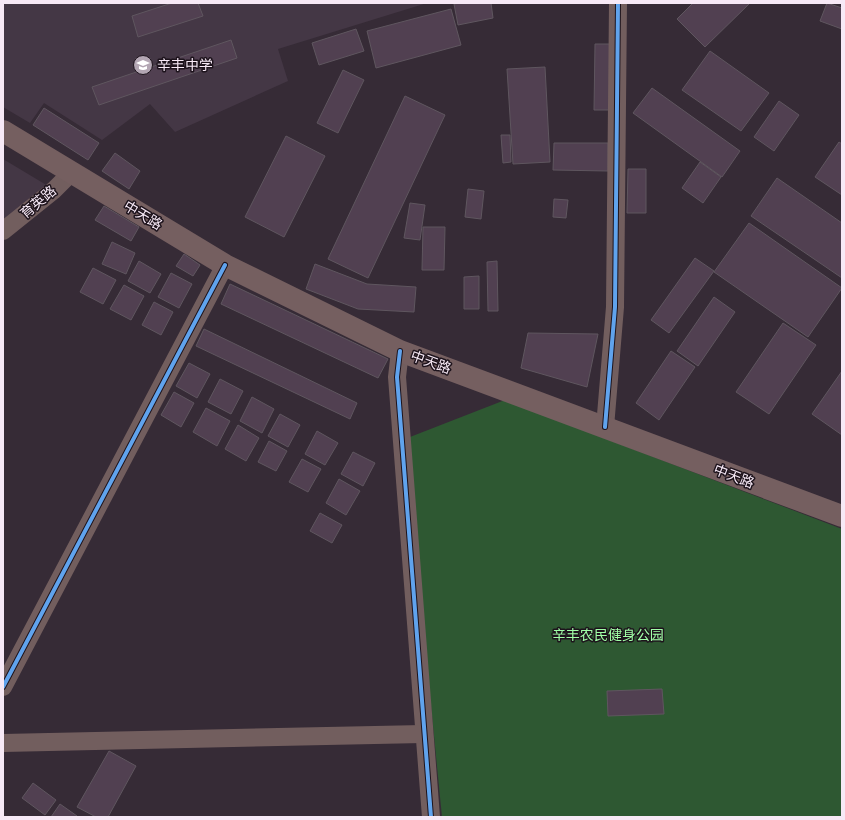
<svg xmlns="http://www.w3.org/2000/svg" width="845" height="820" viewBox="0 0 845 820" font-family="Manrope,'Noto Sans SC',sans-serif">
<style>
.education{fill:#443745}
.green{fill:#2e5832}
.building{fill:#514051;stroke:#5f565f}
.lines{fill:none;stroke-linecap:round;stroke-linejoin:round}
.minor{stroke:#725e5e;stroke-width:18}
.secondary{stroke:#755f60;stroke-width:22}
.cycleway-casing{stroke:#1d131c;stroke-width:6}
.cycleway{stroke:#60a3ed;stroke-width:4}
.labels{text-anchor:middle;stroke-width:3;stroke-linejoin:round;paint-order:stroke}
.poi-label{font-size:14px;fill:#f7e9f6;stroke:#1d131c;text-anchor:start}
.street-label{font-size:14px;fill:#f7e9f6;stroke:#1d131c}
.park-label{font-size:14px;fill:#a1ffa7;stroke:#1d131c}
</style>
<rect width="100%" height="100%" fill="#362b36"/>
<g class="education">
<polygon points="3,3 427,3 278,49 288,81 175,132 150,104 102,140 44,103 30,123 3,107"/>
<polygon points="3,159 48,186 3,222"/>
</g>
<polygon class="green" points="505,400 842,529 842,817 442,817 424,634 410,437"/>
<g class="building">
<polygon points="172,3 198,3 203,16 138,37 132,16"/>
<polygon points="460,3 491,3 493,18 458,25 454,4"/>
<polygon points="693,3 750,3 705,47 677,19"/>
<polygon points="827,3 842,8 842,29 820,21"/>
<polygon points="451,9 461,45 376,68 367,31"/>
<polygon points="356,29 364,51 319,65 312,43"/>
<polygon points="231,40 237,58 99,105 92,87"/>
<polygon points="595,44 610,44 610,110 594,110"/>
<polygon points="710,51 769,93 741,131 682,90"/>
<polygon points="545,67 550,162 513,164 507,69"/>
<polygon points="343,70 364,80 338,133 317,123"/>
<polygon points="652,88 740,151 722,177 633,113"/>
<polygon points="405,96 445,115 368,278 328,259"/>
<polygon points="779,101 799,115 774,151 754,137"/>
<polygon points="44,108 99,143 88,160 33,125"/>
<polygon points="501,135 510,135 511,162 503,163"/>
<polygon points="286,136 325,156 284,237 245,217"/>
<polygon points="839,142 842,144 842,195 815,177"/>
<polygon points="554,143 608,143 608,171 553,170"/>
<polygon points="115,153 140,171 129,189 102,171"/>
<polygon points="700,162 721,177 703,203 682,188"/>
<polygon points="628,169 646,169 646,213 627,213"/>
<polygon points="777,178 842,223 842,278 751,216"/>
<polygon points="468,189 484,191 481,219 465,217"/>
<polygon points="554,199 568,200 566,218 553,217"/>
<polygon points="410,203 425,205 420,240 404,238"/>
<polygon points="104,206 139,227 131,241 95,220"/>
<polygon points="749,223 842,288 808,337 714,272"/>
<polygon points="423,227 445,227 444,270 422,270"/>
<polygon points="112,242 135,253 126,274 102,264"/>
<polygon points="184,254 200,265 193,276 176,266"/>
<polygon points="695,258 714,271 669,333 651,320"/>
<polygon points="139,261 161,274 150,293 128,281"/>
<polygon points="497,261 498,311 488,311 487,262"/>
<polygon points="315,264 367,284 416,287 414,312 358,309 306,289"/>
<polygon points="93,268 116,280 103,304 80,292"/>
<polygon points="171,273 192,284 179,308 158,297"/>
<polygon points="479,276 479,309 464,309 464,277"/>
<polygon points="230,284 388,359 378,378 221,304"/>
<polygon points="124,285 144,296 131,320 110,309"/>
<polygon points="714,297 735,312 698,366 677,351"/>
<polygon points="154,302 173,312 161,335 142,325"/>
<polygon points="783,323 816,345 769,414 736,392"/>
<polygon points="204,329 357,403 350,419 196,346"/>
<polygon points="528,333 598,334 587,387 521,368"/>
<polygon points="671,351 695,367 659,420 636,403"/>
<polygon points="189,363 210,374 197,398 176,386"/>
<polygon points="842,371 842,435 812,414"/>
<polygon points="220,379 243,391 231,414 208,402"/>
<polygon points="174,392 194,403 181,427 161,415"/>
<polygon points="252,397 274,409 262,433 240,421"/>
<polygon points="206,408 230,421 217,446 193,432"/>
<polygon points="280,414 300,425 288,447 268,436"/>
<polygon points="238,425 259,438 246,461 225,449"/>
<polygon points="317,431 338,443 325,465 305,454"/>
<polygon points="269,441 287,451 276,471 258,462"/>
<polygon points="353,452 375,463 363,486 341,474"/>
<polygon points="302,459 321,469 308,492 289,482"/>
<polygon points="339,479 360,491 346,515 326,503"/>
<polygon points="320,513 342,525 332,543 310,531"/>
<polygon points="662,689 664,714 608,716 607,691"/>
<polygon points="109,751 136,766 108,817 96,817 77,807"/>
<polygon points="33,783 56,800 45,815 22,798"/>
<polygon points="60,804 77,816 76,817 51,817"/>
</g>
<g class="lines">
<g class="minor">
<polyline points="3,231 54,190 72,172"/>
<polyline points="400,351 397,377 431,817"/>
<polyline points="605,427 615,307 618,3"/>
<polyline points="3,687 225,265"/>
<polyline points="3,743 423,734"/>
</g>
<polyline class="secondary" points="3,131 225,265 400,351 842,516"/>
<g class="cycleway-casing">
<g id="cycleway">
<polyline points="400,351 397,377 431,817"/>
<polyline points="605,427 615,307 618,3"/>
<polyline points="3,687 225,265"/>
</g>
</g>
<use href="#cycleway" class="cycleway"/>
</g>
<defs>
<g id="school-disc" transform="scale(1)"><circle r="9.5" fill="#b3a6b3" stroke="#1d131c"/><path d="M0-5L7-2L0 1L-7-2ZM-4 1L0 2.5L4 1V4Q0 6-4 4Z" fill="#fff"/></g>
</defs>
<g fill-rule="evenodd">
<use href="#school-disc" x="143" y="65"/>
</g>
<g class="labels">
<g class="poi-label">
<text x="157" y="70">辛丰中学</text>
</g>
<g class="street-label">
<text transform="translate(38 202) rotate(-40)" y="5">育英路</text>
<text transform="translate(143 215) rotate(31)" y="5">中天路</text>
<text transform="translate(431 362) rotate(20)" y="5">中天路</text>
<text transform="translate(734 476) rotate(21)" y="5">中天路</text>
</g>
<g class="park-label">
<text x="608" y="640">辛丰农民健身公园</text>
</g>
</g>
<rect width="845" height="820" fill="none" stroke="#f7e9f6" stroke-width="8"/>
</svg>
